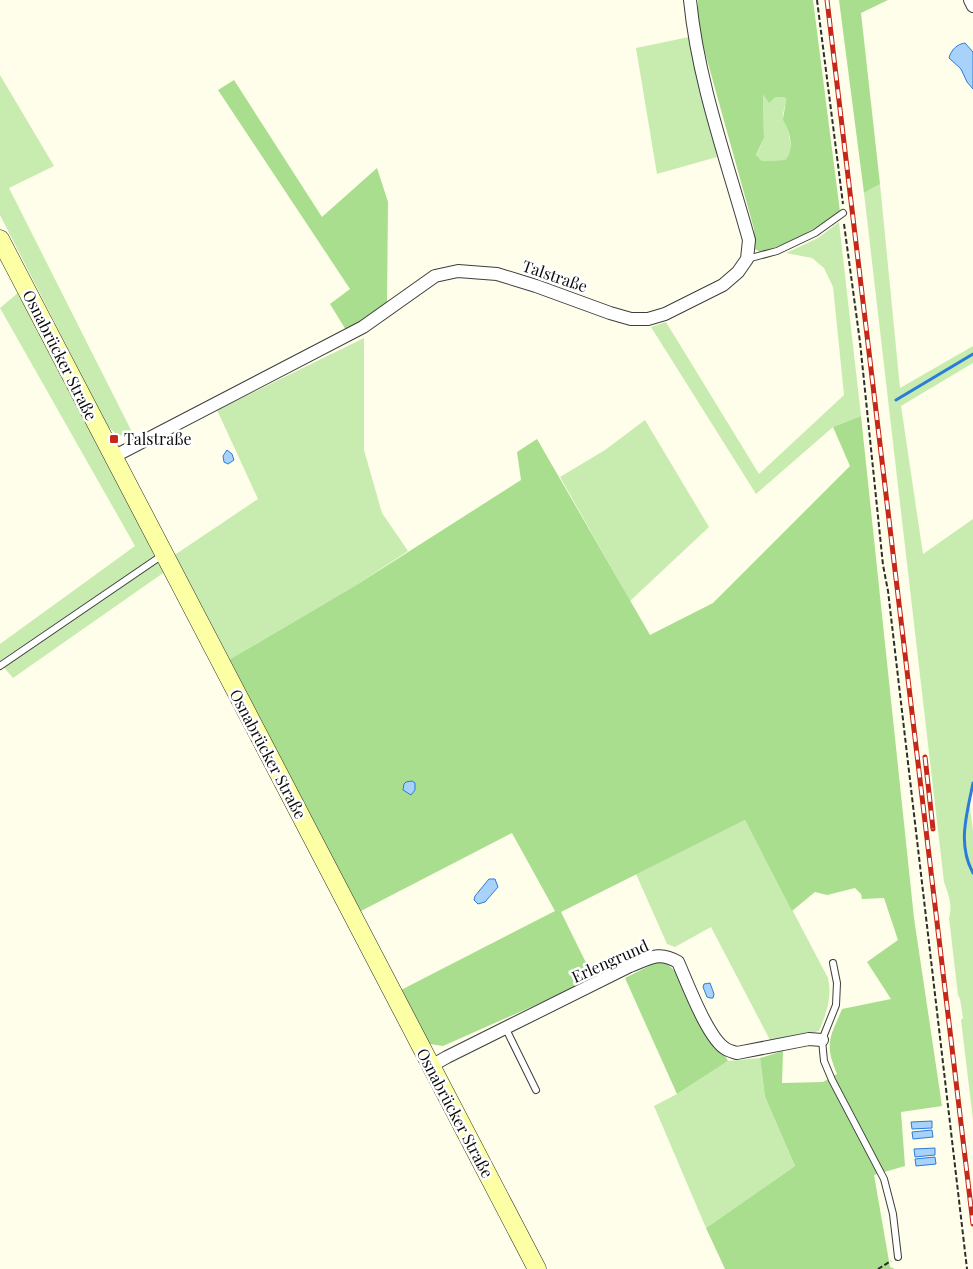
<svg xmlns="http://www.w3.org/2000/svg" width="973" height="1269" viewBox="0 0 973 1269" font-family="'Playfair Display',serif">
<style>
.green{fill:#c8ecb0}
.forest{fill:#a8de8e;fill-rule:evenodd}
.water{fill:#a9d2fb;stroke:#2a7cd9}
.lines{fill:none;stroke-linecap:round;stroke-linejoin:round}
.stream{stroke:#2a7cd9;stroke-width:3}
.lane-casing{stroke:#3e3e3e;stroke-width:8}
.street-casing{stroke:#3e3e3e;stroke-width:14}
.secondary-casing{stroke:#2d2d2d;stroke-width:19}
.path{stroke:#2d2d2d;stroke-width:2;stroke-dasharray:5 2.5;stroke-linecap:butt}
.lane{stroke:#fff;stroke-width:6}
.street{stroke:#fff;stroke-width:12}
.secondary{stroke:#fdffa5;stroke-width:18}
.rail-casing{stroke:#c62718;stroke-width:5}
.rail{stroke:#fff;stroke-width:3;stroke-dasharray:9;stroke-linecap:butt}
.poi-dot{fill:#c62718;stroke:#fff;stroke-width:2}
.labels{text-anchor:middle;stroke-width:5;stroke-linejoin:round;paint-order:stroke}
.street-label{font-size:16px;fill:#0b0b0b;stroke:#fff}
.poi-label{font-size:16px;fill:#0b0b0b;stroke:#fff;text-anchor:start}
</style>
<rect width="100%" height="100%" fill="#fffeea"/>
<g class="green">
<polygon points="689,37 717,157 657,174 636,48"/>
<polygon points="0,75 54,166 9,188 132,432 119,436 108,427 0,215"/>
<polygon points="763,94 770,102 776,97 784,97 786,99 783,115 788,128 791,149 790,156 785,160 762,161 756,156 764,138"/>
<path d="M 880,184 L 900,388 L 973,346 L 973,363 L 901,406 L 923,554 L 973,519 L 973,790 L 969,800 L 973,831 L 973,1120 L 961,1020 L 963,1018 L 960,999 L 958,995 L 949,918 C 953,906 948,893 944,882 L 864,193 Z"/>
<polygon points="839,222 861,416 833,427 756,494 651,327 666,322 759,474 844,395 833,287 824,268 812,258 786,253 818,238"/>
<polygon points="19,292 166,571 13,678 0,663 0,644 135,546 0,308"/>
<polygon points="364,338 364,450 382,513 408,551 358,584 227,661 173,556 258,499 217,410"/>
<polygon points="645,420 709,527 630,601 560,477 605,450"/>
<path d="M 745,820 L 828,978 C 832,998 827,1012 819,1031 L 771,1042 L 711,927 L 675,947 L 667,944 L 636,874 Z"/>
<polygon points="760,1058 765,1097 795,1166 706,1228 654,1106 677,1094 728,1061"/>
</g>
<g class="forest">
<path d="M 698,0 L 813,0 L 840,212 C 815,229 790,244 760,252 L 755,249 L 754,229 L 698,27 ZM 763,94 L 769,103 L 776,97 L 784,97 L 786,99 L 783,120 C 790,129 795,152 785,160 L 762,161 L 756,155 L 764,138 Z"/>
<polygon points="839,0 888,0 861,13 880,184 864,193"/>
<polygon points="234,80 322,217 377,168 388,202 387,304 346,330 330,304 350,289 218,90"/>
<path d="M 861,416 L 914,918 L 942,1106 L 901,1112 L 905,1166 L 874,1175 L 890,1267 L 895,1269 L 725,1269 L 706,1228 L 795,1166 L 765,1097 L 760,1058 L 783,1051 L 782,1083 L 823,1082 L 837,1074 C 824,1043 830,1038 842,1009 L 891,999 L 867,962 L 898,940 L 884,898 L 862,899 L 861,894 L 855,888 L 827,895 L 815,892 L 792,911 L 745,820 L 561,912 L 594,979 L 443,1046 L 430,1044 L 401,990 L 555,911 L 512,833 L 361,911 L 227,661 L 358,584 L 521,480 L 517,452 L 537,439 L 650,635 L 713,603 L 850,466 L 833,427 Z"/>
<polygon points="655,963 666,963 676,972 728,1061 677,1094 625,978"/>
</g>
<g class="water">
<path d="M 965,43 L 973,52 L 973,89 L 967,82 L 961,69 L 949,58 C 951,50 957,44 965,43 Z"/>
<polygon points="227,450 232,454 234,460 228,464 224,462 223,456"/>
<polygon points="412,781 415,783 415,790 411,795 403,790 404,784 406,782"/>
<polygon points="489,879 495,879 498,887 485,902 478,904 474,900 475,896"/>
<polygon points="710,983 714,994 713,998 710,998 707,997 703,987 704,984"/>
<polygon points="932,1121 932,1128 912,1129 911,1122"/>
<polygon points="932,1130 933,1137 913,1139 912,1132"/>
<polygon points="935,1148 935,1155 915,1157 914,1149"/>
<polygon points="935,1157 936,1164 916,1166 915,1159"/>
</g>
<g class="lines">
<g class="stream">
<polyline points="896,400 973,354"/>
<path d="M 973,783 C 967,814 957,844 973,873"/>
</g>
<g class="lane-casing">
<g id="lane">
<polyline points="747,259 777,251 815,233 843,213"/>
<polyline points="0,666 164,554"/>
<polyline points="833,963 837,983 836,1005 822,1040 824,1061 832,1080 884,1179 893,1214 898,1257"/>
<polyline points="506,1029 536,1090"/>
</g>
</g>
<g class="street-casing">
<g id="street">
<polyline points="970,0 973,6"/>
<path d="M 113,457 L 363,327 L 435,276 L 458,271 L 497,274 L 536,286 L 610,313 L 631,319 L 648,319 L 665,314 L 723,285 L 738,272 L 747,259 L 749,240 C 727,161 698,82 690,0"/>
<path d="M 431,1066 L 447,1057 L 630,966 C 649,959 658,950 678,962 C 687,982 708,1039 726,1049 C 729,1051 734,1052 737,1053 L 809,1039 L 822,1040"/>
</g>
</g>
<g class="secondary-casing">
<polyline id="secondary" points="0,239 537,1269"/>
</g>
<g class="path">
<polyline points="817,0 843,204"/>
<polyline points="844,224 860,342 883,565 888,591 967,1269"/>
<polyline points="878,1269 891,1261"/>
</g>
<use href="#lane" class="lane"/>
<use href="#street" class="street"/>
<use href="#secondary" class="secondary"/>
<g class="rail-casing">
<g id="rail">
<polyline points="827,0 973,1224"/>
<polyline points="925,757 933,829"/>
</g>
</g>
<use href="#rail" class="rail"/>
</g>
<rect class="poi-dot" x="109" y="434" width="10" height="10" rx="2.5"/>
<g class="labels">
<g class="street-label">
<text transform="translate(555 276) rotate(19)" y="6">Talstraße</text>
<text transform="translate(60 355) rotate(63)" y="6">Osnabrücker Straße</text>
<text transform="translate(268 754) rotate(62)" y="6">Osnabrücker Straße</text>
<text transform="translate(610 961) rotate(-24)" y="6">Erlengrund</text>
<text transform="translate(455 1113) rotate(62)" y="6">Osnabrücker Straße</text>
</g>
<g class="poi-label">
<text x="124" y="445">Talstraße</text>
</g>
</g>
</svg>
